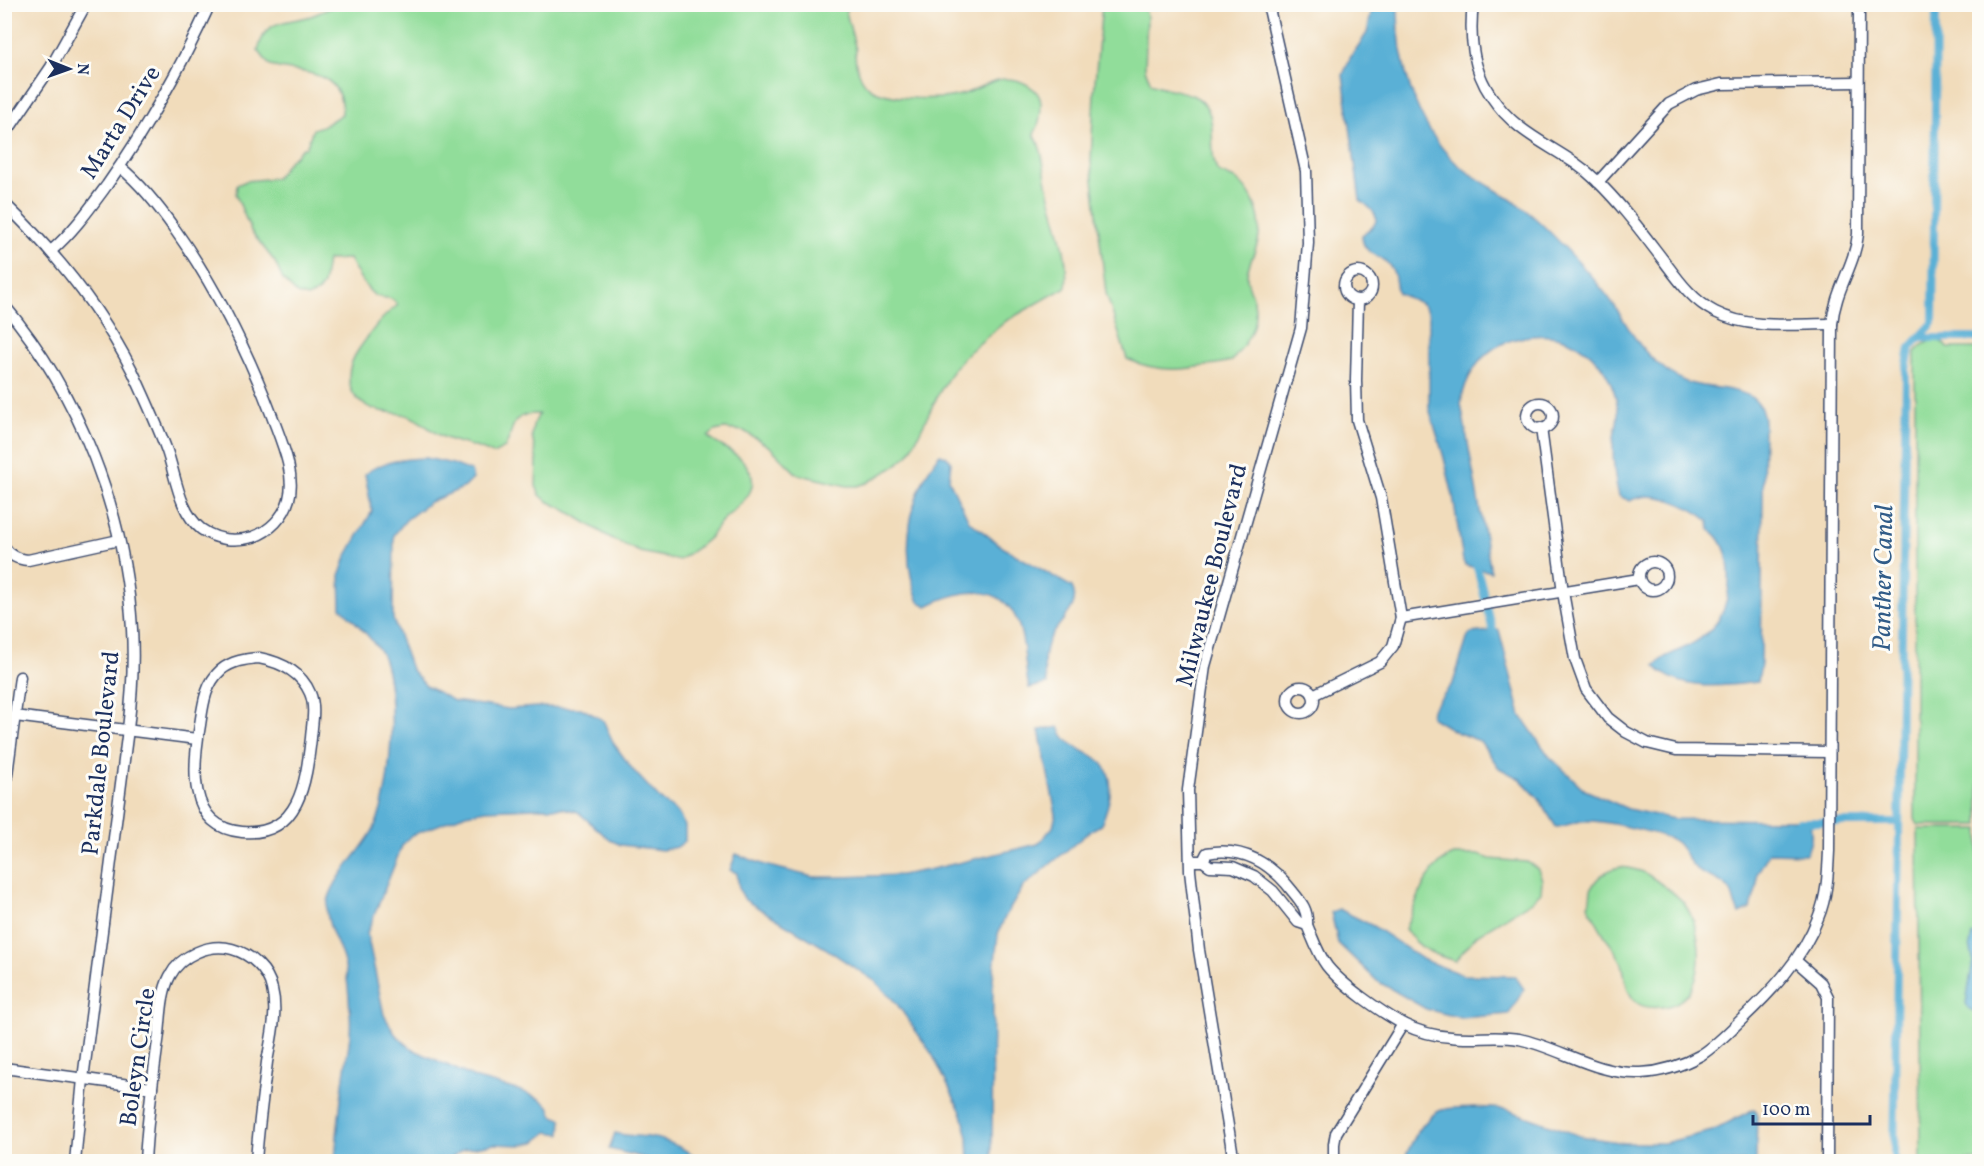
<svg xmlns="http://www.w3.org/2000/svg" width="1984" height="1166" viewBox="0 0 1984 1166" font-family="Vollkorn,serif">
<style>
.green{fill:#91dd9a;stroke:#56867c;stroke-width:1.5}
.water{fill:#5ab0d6;stroke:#3a709a;stroke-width:1.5}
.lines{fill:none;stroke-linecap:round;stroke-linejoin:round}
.canal{stroke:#5ab0d6;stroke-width:8}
.minor-casing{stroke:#3b496c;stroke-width:13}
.minor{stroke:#fff;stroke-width:10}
.labels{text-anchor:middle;stroke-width:6;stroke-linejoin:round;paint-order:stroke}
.street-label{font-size:24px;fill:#1b2f5e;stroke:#fdfcf7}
.water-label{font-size:26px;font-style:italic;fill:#315c88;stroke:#fdfcf7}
</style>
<rect width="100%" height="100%" fill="#fdfcf7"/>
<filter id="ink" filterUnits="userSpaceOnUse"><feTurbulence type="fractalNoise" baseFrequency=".0167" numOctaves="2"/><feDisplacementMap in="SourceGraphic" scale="12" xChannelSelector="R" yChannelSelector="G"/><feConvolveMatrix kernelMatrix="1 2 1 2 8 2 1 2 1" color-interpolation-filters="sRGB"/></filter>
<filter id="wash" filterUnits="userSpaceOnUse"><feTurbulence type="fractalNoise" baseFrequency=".008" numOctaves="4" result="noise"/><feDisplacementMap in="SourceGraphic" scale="24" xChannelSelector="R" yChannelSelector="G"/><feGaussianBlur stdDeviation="1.35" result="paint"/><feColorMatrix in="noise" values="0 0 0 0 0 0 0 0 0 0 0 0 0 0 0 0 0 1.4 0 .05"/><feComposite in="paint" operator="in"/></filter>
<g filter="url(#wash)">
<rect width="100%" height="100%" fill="#f1dcbb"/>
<g class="green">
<path d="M 338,5 L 847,5 L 846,12 L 856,50 C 853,62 861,84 873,90 C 894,100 941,101 964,94 C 977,90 992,78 1007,79 C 1020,79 1040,88 1041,103 C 1041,114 1040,125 1034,134 C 1042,147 1043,163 1046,178 C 1052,215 1070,249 1066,287 L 1006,321 L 968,353 L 954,368 L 939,393 L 909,454 L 894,467 L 867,483 L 857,486 L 847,486 L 797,474 L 770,447 L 744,431 L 724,429 L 715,431 L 708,437 C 718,446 734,451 742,460 C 769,489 738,504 720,523 C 716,528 713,534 709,538 C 701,546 689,553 679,560 L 640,552 L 614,540 L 564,509 L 547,501 L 540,495 L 536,486 L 537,462 L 532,436 L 533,426 L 539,414 C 509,413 515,427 505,448 L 493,454 C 476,445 457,444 441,436 C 429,430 419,418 406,415 C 395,412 384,413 374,409 C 345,399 343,372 359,349 C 371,332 381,317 398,305 C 389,294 386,300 376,296 C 366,291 354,268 349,259 L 327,260 L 323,285 L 317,293 L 307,297 L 297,294 L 283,280 L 275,262 L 251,231 L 236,195 L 237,185 L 246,181 L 276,178 L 288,162 L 303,148 L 306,148 L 313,129 L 325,125 L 342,114 C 342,67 303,75 270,66 L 258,50 C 266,17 285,24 311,16 C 320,13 329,8 338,5 Z"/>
<path d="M 1102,5 L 1144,5 L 1147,16 L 1145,69 L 1151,83 C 1164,89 1179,90 1192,95 C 1217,106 1211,131 1213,153 C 1213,159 1215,165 1217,171 C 1223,175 1232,177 1238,181 C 1253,193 1262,217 1259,235 C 1258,249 1248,262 1247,275 C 1246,284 1253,294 1254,302 C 1259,326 1246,343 1232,361 C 1194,368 1165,376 1127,359 L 1106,293 L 1091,162 L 1094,93 Z"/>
<polygon points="1932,340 1942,342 1948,348 1979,348 1979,825 1918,825 1915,819 1915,352 1922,345"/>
<polygon points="1918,829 1979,829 1979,1161 1921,1161"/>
<path d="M 1454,855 L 1479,855 L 1490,859 L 1527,862 L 1538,869 L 1542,880 L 1541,892 L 1532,901 L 1477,935 L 1455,961 C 1432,954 1420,950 1405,929 C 1417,904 1425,865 1454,855 Z"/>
<path d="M 1621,867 C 1628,868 1636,869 1643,872 C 1651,876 1677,895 1683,902 C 1706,932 1709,1002 1662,1007 C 1653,1008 1643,1008 1636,1002 C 1625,991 1626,978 1622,964 C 1619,955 1613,948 1608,941 C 1601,930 1594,917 1588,905 C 1591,900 1590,895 1591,890 C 1595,877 1608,869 1621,867 Z"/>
</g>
<g class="water">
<path d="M 1373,4 L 1398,5 C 1397,60 1414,123 1456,163 C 1477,181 1503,192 1524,209 C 1539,220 1557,239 1570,253 C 1585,269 1602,287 1614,305 C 1628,326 1640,351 1661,366 C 1670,374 1681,381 1693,384 C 1719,391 1763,384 1764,423 L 1761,664 L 1758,682 C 1725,686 1680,693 1655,666 C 1661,657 1672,654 1682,649 C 1717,633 1731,609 1729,571 C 1728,555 1724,539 1710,530 L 1709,521 C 1689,505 1653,488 1630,501 L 1619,496 C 1615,481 1613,462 1613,446 C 1613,434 1619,422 1618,410 C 1611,351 1559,320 1504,343 C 1480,353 1464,379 1461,404 L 1491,572 L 1465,565 L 1463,561 L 1453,496 L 1444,458 L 1429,408 L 1429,315 C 1422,299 1412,301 1398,293 C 1395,285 1396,276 1392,269 C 1382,252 1362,257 1362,235 C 1384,222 1378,213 1360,200 L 1343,75 L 1350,58 L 1367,33 Z"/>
<path d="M 940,454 L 946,456 L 951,462 L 949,480 L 969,521 L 1004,548 L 1072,587 C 1083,608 1055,624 1048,641 C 1043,654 1043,671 1047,684 L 1029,688 C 1024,667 1026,643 1018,623 C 1002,580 959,590 927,606 L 919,602 C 899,555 908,494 940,454 Z"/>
<path d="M 426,458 L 453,464 L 471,471 L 473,479 L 465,487 L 430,502 L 406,520 L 394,535 L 393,619 L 411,669 L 426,686 L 454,701 L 509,709 L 537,707 L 581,708 L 603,720 L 614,744 L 633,770 L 659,798 L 678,813 L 685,826 L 685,841 L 677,847 L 662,850 L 621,845 L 610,840 L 578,812 L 563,808 L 535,808 L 486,810 L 466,814 L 410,836 L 402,846 L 367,933 L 384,1015 L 395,1034 L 412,1049 L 477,1079 L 521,1091 L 540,1099 L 549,1106 L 553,1116 L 562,1119 L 561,1134 L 548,1132 L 535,1142 L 521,1145 L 493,1144 L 464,1149 L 446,1161 L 335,1161 C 337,1133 340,1104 344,1076 C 347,1054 352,1034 350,1013 C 349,995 348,975 343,959 C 338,942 326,925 327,907 C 330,878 364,851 375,826 C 392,789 398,693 382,655 C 377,644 351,617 341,608 L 340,574 L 346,557 L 372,511 L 365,474 C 383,460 404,459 426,458 Z"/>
<path d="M 1499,630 L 1521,716 L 1549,756 L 1585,790 L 1628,809 L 1674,819 L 1809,820 C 1813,834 1812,842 1806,854 L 1769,853 L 1757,874 L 1757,887 L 1750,909 L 1740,914 C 1734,907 1735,899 1731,892 C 1724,880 1711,879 1700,872 C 1689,865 1686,852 1677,843 C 1667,834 1598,819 1583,821 C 1573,822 1565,827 1556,827 L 1539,799 L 1520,779 L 1499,768 L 1480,741 L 1456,732 L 1431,717 L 1432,709 L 1453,683 L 1468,636 L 1471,633 Z"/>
<path d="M 1059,727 C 1064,740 1070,743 1081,750 C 1087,753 1096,757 1101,762 C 1118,780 1109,805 1101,825 L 1090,831 L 1023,887 L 1005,917 L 998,934 L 993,979 L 992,1161 L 969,1161 L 968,1137 L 962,1114 L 932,1054 L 897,1004 L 876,982 L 825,948 L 745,900 L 739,889 L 737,873 L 730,870 L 736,854 L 765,865 L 813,877 L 841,877 L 901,875 L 928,870 L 1038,844 L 1053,827 L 1056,814 L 1039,730 Z"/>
<polygon points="1339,909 1373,926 1424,960 1463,975 1515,976 1524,989 1509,1014 1461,1018 1426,1009 1377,981 1338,943 1331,912"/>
<polygon points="1979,932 1979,1006 1978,1010 1973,1011 1968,1008 1966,1003 1973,960 1970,945 1972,935"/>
<path d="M 1473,1107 L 1506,1109 L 1580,1136 L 1624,1143 L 1664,1143 L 1712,1131 L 1754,1109 L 1757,1112 L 1756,1159 L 1756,1162 L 1407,1161 L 1405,1158 C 1412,1141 1422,1120 1439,1111 C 1447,1107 1463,1108 1473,1107 Z"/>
<path d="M 615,1133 C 628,1137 641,1135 654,1138 C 670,1141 689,1151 702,1161 L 657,1161 L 609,1149 Z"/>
</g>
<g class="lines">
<g class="canal">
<polyline points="1920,338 1980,338"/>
<polyline points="1475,559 1495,639"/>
<polyline points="1799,822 1899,822"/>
<polyline points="1894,1162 1906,370 1910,348 1933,323 1936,4"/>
</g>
</g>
</g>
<g filter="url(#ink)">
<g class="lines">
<g class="minor-casing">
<g id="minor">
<path d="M 1473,4 C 1469,36 1473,70 1491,96 C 1520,140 1562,147 1597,181 C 1622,205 1643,234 1664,261 C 1679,281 1693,301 1715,312 C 1750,330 1794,324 1832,324"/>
<polyline points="4,136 51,67 86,4"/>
<polyline points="1598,182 1669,104 1696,90 1721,84 1858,82"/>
<path d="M 4,203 C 56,253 101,309 133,372 C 145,398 157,424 167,451 C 176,477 179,511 201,529 C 216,540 235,542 253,537 C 270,531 284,517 289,499 C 296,473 281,441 272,416 C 247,350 217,289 176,231 C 160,208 142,185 120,167"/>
<path d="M 51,251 C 73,232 90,208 107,185 C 147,128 181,67 210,4"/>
<circle cx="1358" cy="286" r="14"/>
<path d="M 4,305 C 80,395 125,512 132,629 C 134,662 132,696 128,729 L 83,1079 L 75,1162"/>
<circle cx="1540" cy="416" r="13"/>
<polyline points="1541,428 1563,592 1575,659 1586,689 1608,718 1626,732 1647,743 1676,750 1829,752"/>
<path d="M 4,547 C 11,556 17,559 28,560 L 119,540"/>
<circle cx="1653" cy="576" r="14"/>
<polyline points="1401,618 1639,579"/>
<path d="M 259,658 C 280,662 301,672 310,693 C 316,707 312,724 311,738 C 306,781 300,837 242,832 C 186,827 193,764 200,725 C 203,705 205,684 221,670 C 232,661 245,659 259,658 Z"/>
<circle cx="1301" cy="700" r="13"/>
<polyline points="1313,695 1380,662 1393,646 1401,618 1381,498 1357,420 1356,380 1358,300"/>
<polyline points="15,716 197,739"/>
<polyline points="4,797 20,677"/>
<path d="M 1190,861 L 1203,861 L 1210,866 L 1233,867 L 1254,876 L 1273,891 L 1298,922 L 1307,925 C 1308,910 1302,903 1293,892 C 1272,864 1243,846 1207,853 L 1203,861"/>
<path d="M 1307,925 C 1313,939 1318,954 1327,966 C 1342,985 1381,1012 1403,1024 C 1417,1031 1435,1036 1451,1037 C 1474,1040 1496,1035 1519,1039 C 1561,1048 1597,1075 1641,1073 C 1662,1072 1683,1065 1701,1055 C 1715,1046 1727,1034 1739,1022 C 1771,992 1802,960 1818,918 C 1827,897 1828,874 1829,851 L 1832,324 C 1835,289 1855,266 1858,234 L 1859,4"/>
<polyline points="1796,961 1821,983 1828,997 1827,1162"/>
<polyline points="4,1068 152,1088"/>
<path d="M 145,1162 C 147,1119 153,1077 159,1034 C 161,1016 161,993 170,976 C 181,955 209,943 232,949 C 251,954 268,970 272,989 C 278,1012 271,1039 267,1062 C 263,1095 258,1128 256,1162"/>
<polyline points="1234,1162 1199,950 1190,871 1188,790 1205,666 1301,328 1308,243 1306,171 1268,4"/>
<polyline points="1334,1162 1334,1144 1336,1133 1403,1024"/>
</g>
</g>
<use href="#minor" class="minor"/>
</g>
</g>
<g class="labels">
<g class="street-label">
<text transform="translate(120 122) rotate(-58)" y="8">Marta Drive</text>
<text transform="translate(1211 575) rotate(-76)" y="8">Milwaukee Boulevard</text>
<text transform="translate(100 753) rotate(-84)" y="8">Parkdale Boulevard</text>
<text transform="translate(137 1057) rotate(-82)" y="8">Boleyn Circle</text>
</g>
<g class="water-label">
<text transform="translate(1882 578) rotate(-89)" y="9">Panther Canal</text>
</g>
</g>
<rect width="1984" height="1166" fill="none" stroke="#fdfcf7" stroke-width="24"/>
<g transform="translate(69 69) rotate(91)" stroke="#fdfcf7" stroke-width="4.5" paint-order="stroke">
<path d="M0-4.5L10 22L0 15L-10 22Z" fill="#1b2f5e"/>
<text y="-9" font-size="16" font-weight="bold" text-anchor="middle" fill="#1b2f5e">N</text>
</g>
<path d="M1753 1115v9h117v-9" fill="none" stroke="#1b2f5e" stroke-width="3"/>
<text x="1762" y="1115" font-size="18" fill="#1b2f5e" stroke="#fdfcf7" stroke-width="4.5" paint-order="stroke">100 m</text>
</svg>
